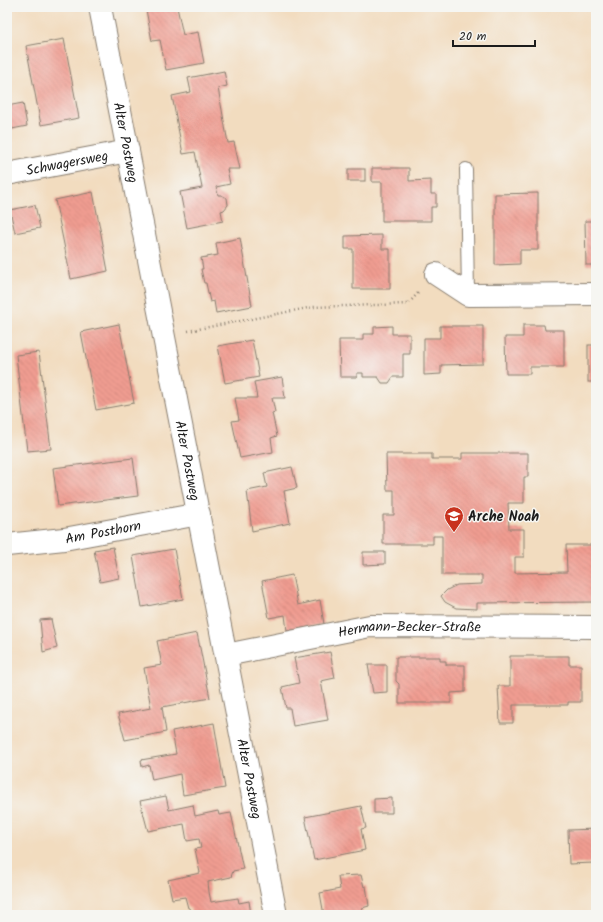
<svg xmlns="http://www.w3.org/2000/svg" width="603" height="922" viewBox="0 0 603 922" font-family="Kalam,sans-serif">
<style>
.building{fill:url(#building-back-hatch)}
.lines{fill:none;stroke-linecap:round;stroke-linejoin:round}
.lane-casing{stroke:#877c6e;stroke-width:14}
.street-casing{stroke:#877c6e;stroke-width:24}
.path{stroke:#877c6e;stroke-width:2.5;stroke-dasharray:1 3;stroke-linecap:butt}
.lane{stroke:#fff;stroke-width:12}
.street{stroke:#fff;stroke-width:22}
.labels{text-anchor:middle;stroke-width:3;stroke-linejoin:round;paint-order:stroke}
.street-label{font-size:14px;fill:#1c1c1c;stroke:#f6f6f2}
.poi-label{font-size:14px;font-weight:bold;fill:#1c1c1c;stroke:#f6f6f2;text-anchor:start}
</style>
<defs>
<pattern id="building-back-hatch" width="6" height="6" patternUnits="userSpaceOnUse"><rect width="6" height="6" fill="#f09c91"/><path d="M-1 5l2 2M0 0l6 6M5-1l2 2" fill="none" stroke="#cd867c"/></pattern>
</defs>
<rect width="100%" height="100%" fill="#f6f6f2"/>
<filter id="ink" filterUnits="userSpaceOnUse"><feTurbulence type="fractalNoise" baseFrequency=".025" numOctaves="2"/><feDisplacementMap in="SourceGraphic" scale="8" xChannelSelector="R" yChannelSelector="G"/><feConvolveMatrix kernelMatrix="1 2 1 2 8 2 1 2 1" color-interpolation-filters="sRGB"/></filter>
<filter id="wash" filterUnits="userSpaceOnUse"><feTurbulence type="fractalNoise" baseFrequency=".012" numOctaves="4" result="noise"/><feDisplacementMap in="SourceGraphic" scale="16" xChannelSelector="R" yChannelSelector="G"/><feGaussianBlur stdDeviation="0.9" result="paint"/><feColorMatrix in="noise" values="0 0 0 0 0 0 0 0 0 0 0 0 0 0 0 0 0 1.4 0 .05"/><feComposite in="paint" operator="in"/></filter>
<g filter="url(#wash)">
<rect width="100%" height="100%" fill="#f2dcbf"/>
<g id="blocks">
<g class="building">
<polygon points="161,7 177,7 183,35 198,32 204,63 166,70 160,40 152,41 146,10"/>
<polygon points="64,39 79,118 41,125 26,46"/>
<polygon points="224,71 227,86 218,88 228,143 234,142 240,169 227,169 230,184 216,187 218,195 221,195 227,198 228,205 224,210 221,211 223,221 187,228 180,192 202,188 195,152 183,154 172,96 191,92 188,78"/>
<polygon points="23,103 27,126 7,130 7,106"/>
<polygon points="372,168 409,168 409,181 431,180 431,194 436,194 436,207 431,207 431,221 382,221 382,182 372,182"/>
<rect x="348" y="169" width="17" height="12"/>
<polygon points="93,192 108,271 71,279 55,200"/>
<polygon points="538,193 538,250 520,250 520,264 495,265 495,194"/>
<polygon points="35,205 40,228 15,233 10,210"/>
<polygon points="585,221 596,221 596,265 586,265"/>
<polygon points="382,235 382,249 390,249 390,289 353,289 353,249 345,249 345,236"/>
<polygon points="240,238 252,306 216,313 214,301 210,302 206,283 204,283 201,269 203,269 201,258 218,255 216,243"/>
<polygon points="119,324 134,403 96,410 81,332"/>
<polygon points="523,325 544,325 545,330 564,330 564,367 530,367 530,374 506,374 505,337 523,337"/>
<polygon points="392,326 392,334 410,334 410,354 403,354 403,377 393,377 389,383 382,383 378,377 363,377 363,373 357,373 357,377 340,377 339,340 363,340 363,334 374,334 374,327"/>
<polygon points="440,326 483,326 483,364 441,365 441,374 424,375 424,338 440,338"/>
<polygon points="252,340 259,377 225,383 218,346"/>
<rect x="588" y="345" width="8" height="37"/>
<polygon points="39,352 51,449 27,451 16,355"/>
<polygon points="282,377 285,398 272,398 275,412 272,413 277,436 271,438 273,452 240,458 232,421 239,420 235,398 257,398 254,382"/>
<polygon points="462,453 528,453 528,477 524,477 524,503 508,503 509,529 524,529 524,557 515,557 515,573 567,572 566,545 596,545 596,602 477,603 477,609 456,608 445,602 441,596 447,590 457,585 482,584 482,575 442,575 442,536 433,536 433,544 383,544 383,515 394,515 394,490 387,490 386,454 432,454 432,459 462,459"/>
<polygon points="133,458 138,496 58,506 53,468"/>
<polygon points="292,467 297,488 284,491 290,523 252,531 247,491 267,487 264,473"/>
<polygon points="113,547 119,578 100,582 94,550"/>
<polygon points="174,549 183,599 142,607 133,556"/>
<polygon points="363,552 385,552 385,564 363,565"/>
<polygon points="292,575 298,605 320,600 324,624 287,631 285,615 269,618 262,581"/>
<polygon points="51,619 57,648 43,652 40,620"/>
<polygon points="197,633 210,698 162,707 166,732 125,740 118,714 151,708 144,668 162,665 157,641"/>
<polygon points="330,652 335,678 321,681 328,720 293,726 290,708 286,708 282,687 299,683 294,658"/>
<polygon points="510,656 569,656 569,665 581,665 581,702 568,702 568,705 513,705 513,723 500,723 498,686 510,686"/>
<polygon points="596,656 596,704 593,704 594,657"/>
<polygon points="396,657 440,657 440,661 446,661 446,665 465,665 465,692 451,693 451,703 399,703 399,684 396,681"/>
<polygon points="368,665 387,665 387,692 373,693"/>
<polygon points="214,723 225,788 183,795 180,774 152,780 149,765 142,767 141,760 176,754 172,731"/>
<polygon points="166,796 169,810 193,805 195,816 218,811 219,815 231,813 243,869 233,871 231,877 208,882 209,892 211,902 238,898 239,903 249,901 251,915 192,915 190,908 188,908 185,897 172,899 168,880 200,873 195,849 201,848 199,839 187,841 184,824 148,831 140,801"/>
<polygon points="392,798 392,813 374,813 374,799"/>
<polygon points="361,806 366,828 361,829 365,850 314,860 305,817"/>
<polygon points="596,829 596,852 594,853 594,863 569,864 568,830"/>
<polygon points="361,875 364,887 366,886 369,906 362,908 363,915 324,915 320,893 340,889 338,876"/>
</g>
</g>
</g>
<g filter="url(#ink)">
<use href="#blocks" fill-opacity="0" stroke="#877c6e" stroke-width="1"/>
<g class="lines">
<g class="lane-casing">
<polyline id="lane" points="466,169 468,295"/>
</g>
<g class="street-casing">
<g id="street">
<path id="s1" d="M 100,7 L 276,915"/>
<path id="s2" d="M 7,174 L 128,151"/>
<polyline points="436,274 468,295 596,294"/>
<path id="s3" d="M 7,545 L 64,539 L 199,514"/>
<path id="s4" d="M 226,655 L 370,626 L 596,627"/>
</g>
</g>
<polyline class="path" points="188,331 313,307 408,304 419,292"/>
<use href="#lane" class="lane"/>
<use href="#street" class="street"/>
</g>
</g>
<defs>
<g id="school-pin" transform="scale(1)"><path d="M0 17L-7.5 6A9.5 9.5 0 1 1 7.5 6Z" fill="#c8321e" stroke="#f6f6f2"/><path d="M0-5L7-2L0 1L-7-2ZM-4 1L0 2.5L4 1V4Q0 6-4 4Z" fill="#fff"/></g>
</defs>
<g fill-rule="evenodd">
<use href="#school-pin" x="454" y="516"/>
</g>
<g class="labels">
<g class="street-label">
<text dy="5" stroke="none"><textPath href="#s1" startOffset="138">Alter Postweg</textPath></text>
<text dy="5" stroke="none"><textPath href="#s2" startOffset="61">Schwagersweg</textPath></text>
<text dy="5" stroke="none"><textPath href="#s1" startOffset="462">Alter Postweg</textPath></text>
<text dy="5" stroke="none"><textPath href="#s3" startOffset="97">Am Posthorn</textPath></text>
<text dy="5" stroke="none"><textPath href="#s4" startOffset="186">Hermann-Becker-Straße</textPath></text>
<text dy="5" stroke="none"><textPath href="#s1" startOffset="786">Alter Postweg</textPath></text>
</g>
<g class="poi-label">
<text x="468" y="521">Arche Noah</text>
</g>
</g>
<rect width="603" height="922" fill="none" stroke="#f6f6f2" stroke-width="24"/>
<path d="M453 40v6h82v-6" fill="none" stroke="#1c1c1c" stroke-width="2"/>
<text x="459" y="40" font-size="12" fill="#1c1c1c" stroke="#f6f6f2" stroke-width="3" paint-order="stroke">20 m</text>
</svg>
